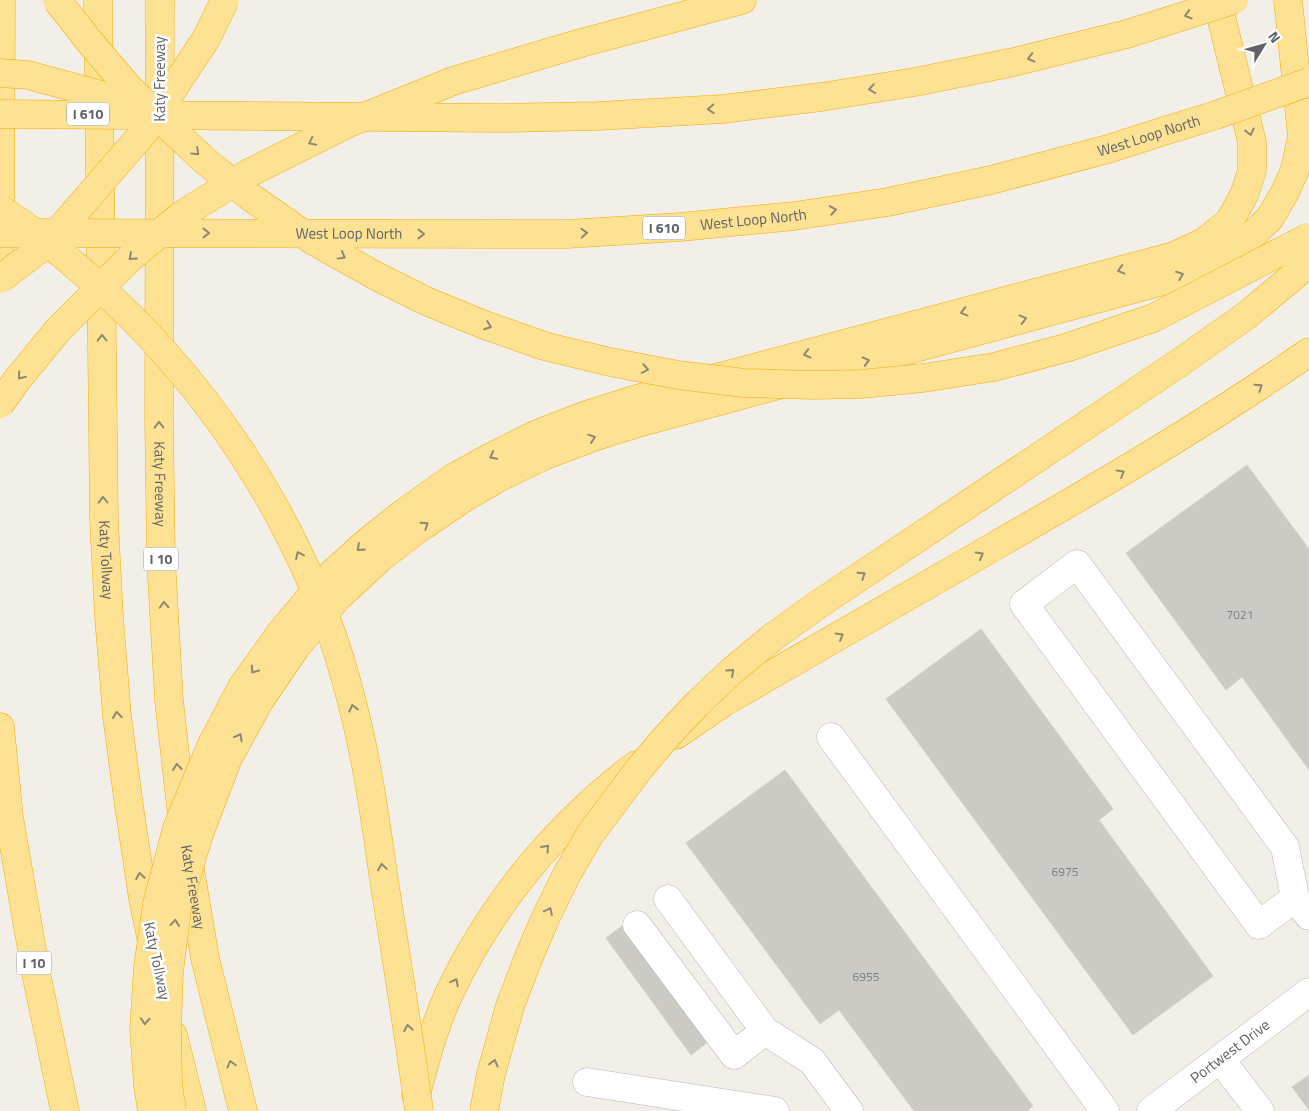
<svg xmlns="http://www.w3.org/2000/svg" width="1309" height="1111" viewBox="0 0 1309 1111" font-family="'Titillium Web',sans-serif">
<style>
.building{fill:#cccac5;stroke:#d6d1c6}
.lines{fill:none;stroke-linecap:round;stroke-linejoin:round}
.minor-casing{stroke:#b5b8bc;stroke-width:29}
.highway-casing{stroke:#f9ab00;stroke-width:29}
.minor{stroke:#fff;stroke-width:28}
.highway{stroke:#fde293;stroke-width:28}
.highway-bridge-casing{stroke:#f9ab00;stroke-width:29;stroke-linecap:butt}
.highway-bridge{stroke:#fde293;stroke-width:28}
.oneway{stroke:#8e8975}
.labels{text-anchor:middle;stroke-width:5;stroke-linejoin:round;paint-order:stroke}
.number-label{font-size:12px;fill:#7a7d7f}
.shield{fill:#fff;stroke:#8f9295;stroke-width:1}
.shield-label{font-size:14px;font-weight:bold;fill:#5f6368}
.street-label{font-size:15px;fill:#5f6368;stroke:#fff}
</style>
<rect width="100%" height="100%" fill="#f1efe8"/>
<g class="building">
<polygon points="1247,465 1309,549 1309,770 1242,677 1226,690 1126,553"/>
<polygon points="981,629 1113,809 1099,820 1213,976 1133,1035 886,699"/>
<polygon points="785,770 1033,1106 1027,1111 914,1111 839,1010 820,1024 686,843"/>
<polygon points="622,926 708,1042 691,1055 606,938"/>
<polygon points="1309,1075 1309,1110 1292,1087"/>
</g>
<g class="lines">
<g class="minor-casing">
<g id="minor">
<polyline points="831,737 1105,1111"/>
<polyline points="1295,898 1259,925 1024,604 1077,564 1285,847 1295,898 1309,916"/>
<polyline points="668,899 765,1031 812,1061 849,1111"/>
<polyline points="637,925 734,1055 765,1031"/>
<polyline points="1220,1059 1260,1111"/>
<polyline points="587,1082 775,1111"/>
<path id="s1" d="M 1151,1111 L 1309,992"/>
</g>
</g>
<g class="highway-casing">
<g id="highway">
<path id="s2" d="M 98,0 L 104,520 L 109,617 L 117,716 L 129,806 L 143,898 L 151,937"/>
<path id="s3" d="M 160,0 L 159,417 L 161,560 L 169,700 L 184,834 L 205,958 L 243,1111"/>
<polyline points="453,81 581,43 742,0"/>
<polyline points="0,247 1,0"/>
<polyline points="537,434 586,415 633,400 1174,256 1204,242 1229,222 1244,195 1252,171 1252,142 1217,0"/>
<polyline points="546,455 594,437 638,423 1178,277 1215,260 1247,240 1270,218 1285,192 1295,170 1302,136 1288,0"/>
<polyline points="0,727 9,817 36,973 65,1111"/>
<path d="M 676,735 L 724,702 C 814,650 904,599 993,547 C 1101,485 1207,423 1309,352"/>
<polyline points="173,1035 192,1111"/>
<path d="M 416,1095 C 425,1061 434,1026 449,994 C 491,904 557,825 636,765"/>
</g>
</g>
<use href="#minor" class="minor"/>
<use href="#highway" class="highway"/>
<g class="highway-bridge-casing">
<g id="highway-bridge">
<polyline points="57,0 89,41 129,88 163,121 204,160 249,196 312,240 378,277 426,301 482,324 544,346 610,362 678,375 744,383 813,385 861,384 923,378 994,367 1069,347 1153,318 1309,237"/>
<polyline points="0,73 28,75 138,105"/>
<polyline points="0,114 502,118 598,116 723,109 821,97 915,82 1014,62 1127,34 1234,0"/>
<path d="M 0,209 C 31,228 59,251 86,275 C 202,376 292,508 339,656 C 347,682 354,709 360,736 C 371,784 377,832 384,880 C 396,957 409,1034 419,1111"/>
<path id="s4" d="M 0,233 L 567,234 L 680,227 L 794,216 L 888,202 L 991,180 L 1108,149 L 1161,132 L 1216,115 L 1309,82"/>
<polyline points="0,279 50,241 145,131 206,39 225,0"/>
<polyline points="0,404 17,380 58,330 130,258 183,214 249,173 349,123 453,81"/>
<polyline points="152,1111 148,1086 144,1029 148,967 157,904 177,828 211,746 242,687 282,631 323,582 367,542 405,512 453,478 491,457 537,434"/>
<polyline points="172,1111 168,1085 167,1031 169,972 177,909 198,837 228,758 260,700 296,647 338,597 380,558 418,529 464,498 500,477 546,455"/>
<polyline points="484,1111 491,1074 510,1006 528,959 545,919 567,874 591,833 639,769 667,736 697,704 733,670 773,637 819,604 1179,363 1247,315 1309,263"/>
</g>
</g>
<use href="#highway-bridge" class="highway-bridge"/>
</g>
<defs><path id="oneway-chevron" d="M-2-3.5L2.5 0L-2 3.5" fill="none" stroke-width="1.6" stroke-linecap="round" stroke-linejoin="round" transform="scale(1.25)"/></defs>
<g class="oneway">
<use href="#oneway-chevron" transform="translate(1188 15) rotate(163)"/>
<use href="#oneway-chevron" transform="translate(1031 58) rotate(166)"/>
<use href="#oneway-chevron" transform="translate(872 89) rotate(171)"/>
<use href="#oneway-chevron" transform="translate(711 109) rotate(177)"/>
<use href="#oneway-chevron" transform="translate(1250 132) rotate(76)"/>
<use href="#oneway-chevron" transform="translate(312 142) rotate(154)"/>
<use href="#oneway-chevron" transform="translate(196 152) rotate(43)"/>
<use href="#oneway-chevron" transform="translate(833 210) rotate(-9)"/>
<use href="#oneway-chevron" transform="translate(206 233)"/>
<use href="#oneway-chevron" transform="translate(584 233) rotate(-3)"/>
<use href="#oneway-chevron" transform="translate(421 234)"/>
<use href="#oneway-chevron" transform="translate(342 256) rotate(29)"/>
<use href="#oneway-chevron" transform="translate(132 257) rotate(138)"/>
<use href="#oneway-chevron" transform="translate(1121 270) rotate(165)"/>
<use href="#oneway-chevron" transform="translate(1180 275) rotate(-21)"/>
<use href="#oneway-chevron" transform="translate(964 312) rotate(165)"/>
<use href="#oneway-chevron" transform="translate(1023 319) rotate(-15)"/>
<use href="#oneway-chevron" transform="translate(488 326) rotate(20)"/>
<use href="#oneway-chevron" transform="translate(102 338) rotate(-91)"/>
<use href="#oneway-chevron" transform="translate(807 354) rotate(165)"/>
<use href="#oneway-chevron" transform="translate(866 361) rotate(-15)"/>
<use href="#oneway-chevron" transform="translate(645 369) rotate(11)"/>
<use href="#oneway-chevron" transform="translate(21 376) rotate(129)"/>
<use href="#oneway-chevron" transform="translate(1259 387) rotate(-34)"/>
<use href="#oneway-chevron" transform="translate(159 425) rotate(-91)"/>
<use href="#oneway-chevron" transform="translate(592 438) rotate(-19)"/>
<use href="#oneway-chevron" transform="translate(493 456) rotate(153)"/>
<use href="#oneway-chevron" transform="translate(1121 473) rotate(-31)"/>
<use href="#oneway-chevron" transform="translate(103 500) rotate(-91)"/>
<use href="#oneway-chevron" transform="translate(425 525) rotate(-34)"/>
<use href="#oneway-chevron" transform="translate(360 548) rotate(138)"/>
<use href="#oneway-chevron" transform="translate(299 555) rotate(-115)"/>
<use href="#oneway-chevron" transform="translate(980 555) rotate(-30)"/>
<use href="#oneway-chevron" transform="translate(862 575) rotate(-34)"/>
<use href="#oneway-chevron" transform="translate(164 605) rotate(-93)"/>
<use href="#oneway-chevron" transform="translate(840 636) rotate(-30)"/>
<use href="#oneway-chevron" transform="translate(254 670) rotate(125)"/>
<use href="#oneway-chevron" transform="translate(731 672) rotate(-42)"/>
<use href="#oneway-chevron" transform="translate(353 708) rotate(-104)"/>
<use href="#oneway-chevron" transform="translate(117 715) rotate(-96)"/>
<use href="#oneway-chevron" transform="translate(239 737) rotate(-61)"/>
<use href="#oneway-chevron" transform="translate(177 767) rotate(-97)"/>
<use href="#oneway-chevron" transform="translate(546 848) rotate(-48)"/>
<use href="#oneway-chevron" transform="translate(382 867) rotate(-99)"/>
<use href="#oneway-chevron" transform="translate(140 876) rotate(-99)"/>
<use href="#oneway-chevron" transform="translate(549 911) rotate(-64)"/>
<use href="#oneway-chevron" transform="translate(175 923) rotate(-83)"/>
<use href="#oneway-chevron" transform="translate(455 982) rotate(-62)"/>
<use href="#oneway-chevron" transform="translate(145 1021) rotate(93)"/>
<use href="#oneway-chevron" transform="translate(408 1028) rotate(-99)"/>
<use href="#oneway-chevron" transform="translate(494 1063) rotate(-75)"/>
<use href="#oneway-chevron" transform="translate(231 1064) rotate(-105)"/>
</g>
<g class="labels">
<g class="number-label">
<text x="1240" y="619">7021</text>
<text x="1065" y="876">6975</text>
<text x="866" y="981">6955</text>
</g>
<g class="shield">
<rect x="67" y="102.5" width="42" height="23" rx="4"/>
<rect x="643" y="216.5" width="42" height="23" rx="4"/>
<rect x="143.5" y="547.5" width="35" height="23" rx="4"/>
<rect x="16.5" y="951.5" width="35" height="23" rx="4"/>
</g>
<g class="shield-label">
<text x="88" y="119">I 610</text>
<text x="664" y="233">I 610</text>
<text x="161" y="564">I 10</text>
<text x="34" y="968">I 10</text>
</g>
<g class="street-label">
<text transform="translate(160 79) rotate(-90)" y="5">Katy Freeway</text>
<text dy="5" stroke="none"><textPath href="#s4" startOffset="1159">West Loop North</textPath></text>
<text dy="5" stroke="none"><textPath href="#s4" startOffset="754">West Loop North</textPath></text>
<text dy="5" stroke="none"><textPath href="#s4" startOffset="349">West Loop North</textPath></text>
<text dy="5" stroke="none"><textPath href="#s3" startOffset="484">Katy Freeway</textPath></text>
<text dy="5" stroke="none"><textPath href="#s2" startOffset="560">Katy Tollway</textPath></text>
<text dy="5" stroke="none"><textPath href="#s3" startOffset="889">Katy Freeway</textPath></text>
<text transform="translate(157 961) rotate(78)" y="5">Katy Tollway</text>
<text dy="5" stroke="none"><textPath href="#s1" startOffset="99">Portwest Drive</textPath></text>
</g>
</g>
<g transform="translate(1264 45) rotate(53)" stroke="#ffffff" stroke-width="4" paint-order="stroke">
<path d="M0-4L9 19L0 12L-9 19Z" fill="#5f6368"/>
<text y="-8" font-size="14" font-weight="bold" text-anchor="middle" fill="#5f6368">N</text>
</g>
</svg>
